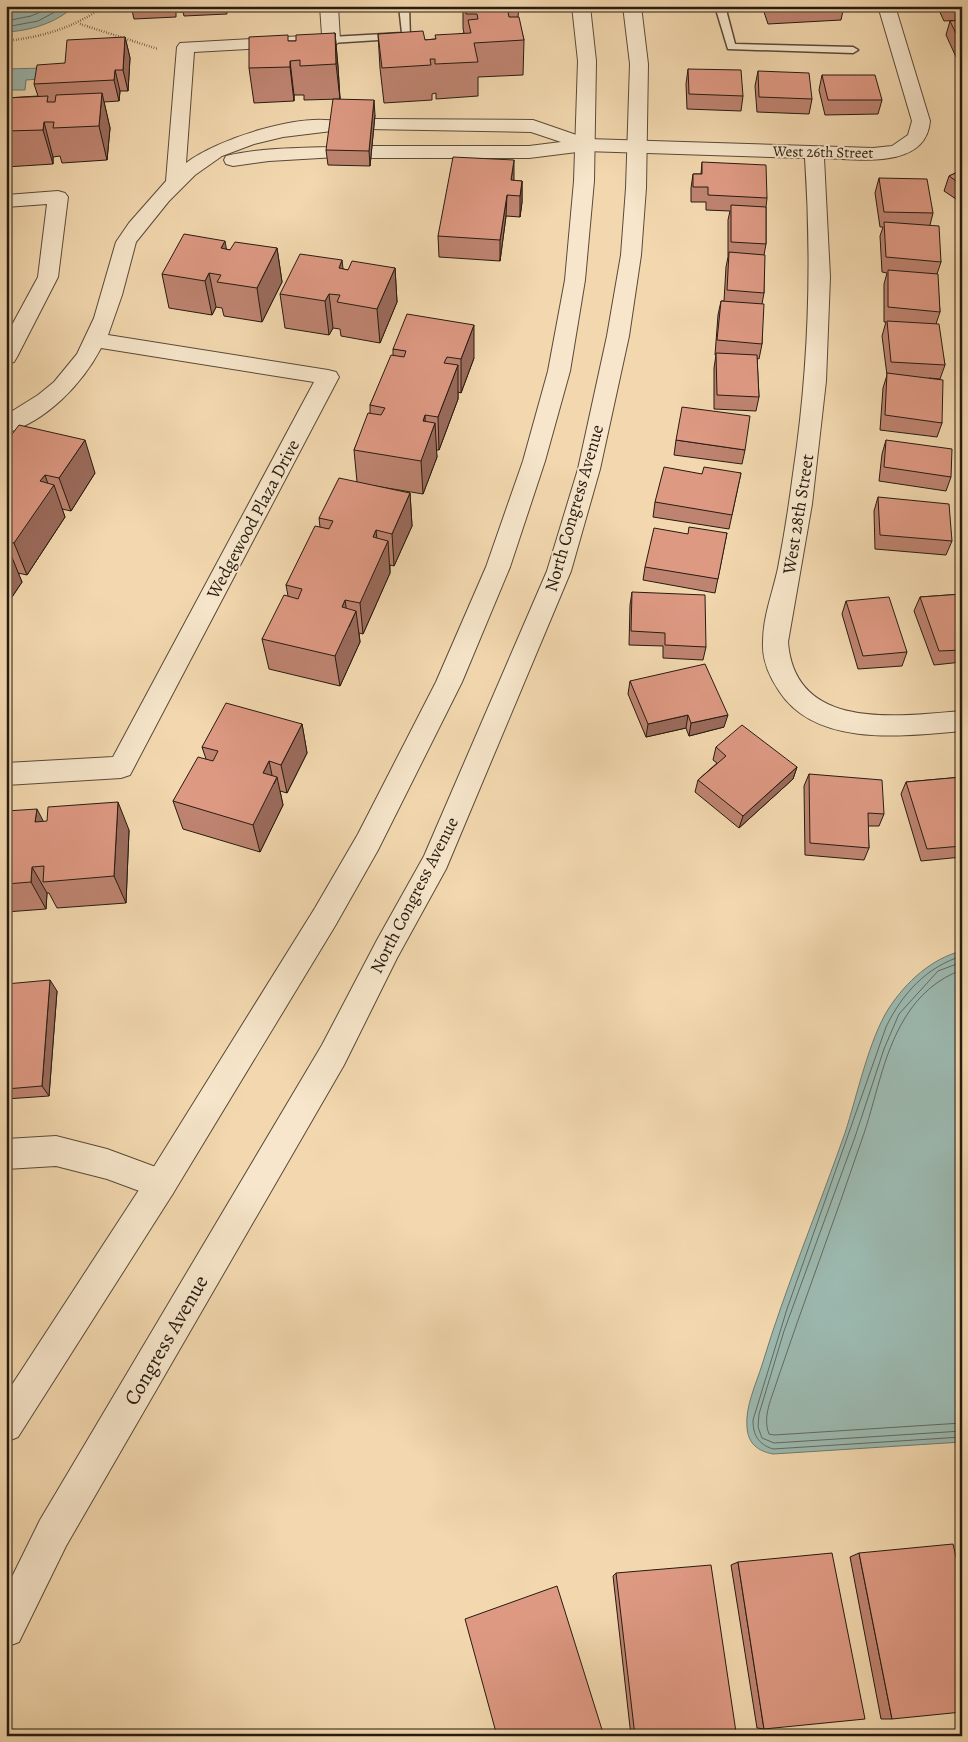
<svg xmlns="http://www.w3.org/2000/svg" width="968" height="1742" viewBox="0 0 968 1742" font-family="Alegreya,serif">
<style>
.water{fill:#9cb9b0;stroke:#6d7a70}
.lines{fill:none;stroke-linecap:round;stroke-linejoin:round}
.shore{stroke:#616a60;stroke-width:1}
.service-casing{stroke:#594a38;stroke-width:3}
.minor-casing{stroke:#594a38;stroke-width:2}
.tertiary-casing{stroke:#594a38;stroke-width:2}
.path{stroke:#261b11;stroke-width:2.5;stroke-dasharray:0.5 2;stroke-linecap:butt}
.service{fill:#f7e6cb;fill-rule:evenodd}
.minor{fill:#f7e6cb;fill-rule:evenodd}
.tertiary{fill:#f7e6cb;fill-rule:evenodd}
.wall{fill:#bf8471;stroke:#261b11}
.shaded-wall{fill:#9b6b5c;stroke:#261b11}
.building{fill:#de9983;stroke:#261b11}
.labels{text-anchor:middle;stroke-width:4;stroke-linejoin:round;paint-order:stroke}
.far-street-label{font-size:15px;fill:#261b11;stroke:#f7e6cb}
.street-label{font-size:18px;fill:#261b11;stroke:#f7e6cb}
.near-street-label{font-size:21px;fill:#261b11;stroke:#f7e6cb}
</style>
<rect width="100%" height="100%" fill="#f3d8af"/>
<filter id="stains"><feTurbulence type="fractalNoise" baseFrequency=".004" numOctaves="4"/><feColorMatrix values="0 0 0 0 .2 0 0 0 0 .09 0 0 0 0 .02 0 0 0 .5 -.17"/></filter>
<radialGradient id="worn" r=".72"><stop offset=".6" stop-color="#630" stop-opacity="0"/><stop offset="1" stop-color="#630" stop-opacity=".3"/></radialGradient>
<g class="water">
<path d="M 6,6 L 74,6 C 57,23 29,31 6,32 Z"/>
<polygon points="42,68 40,79 26,80 25,90 6,90 6,69"/>
<path d="M 962,951 L 962,1442 L 773,1454 C 758,1451 748,1444 747,1427 C 745,1407 756,1384 762,1365 C 786,1286 818,1210 845,1133 C 857,1096 869,1039 889,1008 C 906,982 932,958 962,951 Z"/>
</g>
<g class="lines">
<g class="shore">
<polyline points="6,21 31,16 54,6"/>
<polyline points="6,27 38,21 66,6"/>
<path d="M 962,956 C 926,967 902,994 886,1027 L 787,1309 L 753,1420 C 753,1435 758,1444 773,1449 L 962,1437"/>
<polyline points="962,962 938,971 899,1014 884,1049 855,1137 784,1331 759,1414 758,1427 762,1438 774,1443 962,1431"/>
<path d="M 962,970 C 938,978 918,996 905,1018 C 882,1055 876,1101 861,1142 C 834,1222 804,1301 777,1381 C 772,1398 762,1416 769,1434 L 774,1435 L 962,1423"/>
</g>
<g class="service-casing">
<g id="service">
<polygon points="399,6 409,6 410,38 331,43 326,40 331,37 402,33"/>
<polygon points="715,6 725,6 735,44 853,47 858,50 853,53 728,49"/>
</g>
</g>
<g class="minor-casing">
<g id="minor">
<path d="M 320,6 L 338,6 L 340,40 L 337,44 L 194,52 L 186,163 C 217,139 301,112 340,122 L 342,126 L 340,130 L 283,137 L 254,144 L 222,156 L 195,175 L 169,201 L 136,242 L 122,295 L 108,335 L 328,370 L 336,372 L 339,377 L 130,775 L 121,778 L 6,785 L 6,763 L 113,757 L 314,382 L 101,348 C 82,384 47,421 6,433 L 6,415 L 38,395 L 54,382 L 77,354 L 94,318 L 116,242 L 129,223 L 166,181 L 177,47 L 180,43 L 322,35 Z"/>
<path d="M 878,6 L 895,6 L 930,121 C 926,170 858,159 824,158 L 830,277 L 826,381 L 812,504 L 788,642 C 795,732 898,716 962,711 L 962,731 C 904,736 816,748 779,691 C 769,676 762,660 763,642 C 763,616 773,592 778,568 C 784,537 789,505 793,474 C 809,368 812,264 805,158 L 585,151 L 529,158 L 372,158 L 365,156 L 363,152 L 365,148 L 372,146 L 529,146 L 561,142 L 531,132 L 367,129 L 365,125 L 367,121 L 374,119 L 533,120 L 588,139 L 873,148 L 892,146 L 908,135 L 912,121 Z"/>
<path d="M 330,147 L 337,149 L 339,153 L 337,157 L 269,161 L 233,166 L 226,164 L 224,160 L 226,156 C 260,148 296,148 330,147 Z"/>
<polygon points="58,191 65,193 68,197 58,277 17,357 14,362 6,364 6,336 38,277 47,204 6,207 6,195"/>
<polygon points="56,1136 107,1149 172,1173 177,1184 172,1195 161,1199 107,1179 56,1166 6,1169 6,1139"/>
</g>
</g>
<g class="tertiary-casing">
<g id="tertiary">
<polygon points="572,6 590,6 596,61 594,181 585,280 570,371 545,461 510,567 462,682 378,850 335,926 172,1195 18,1437 6,1442 6,1394 150,1173 315,908 358,834 436,682 486,567 523,461 548,371 565,280 574,181 578,61"/>
<polygon points="623,6 641,6 648,64 646,188 641,255 629,336 600,469 571,571 446,869 397,958 344,1065 66,1546 19,1642 6,1647 6,1589 40,1520 322,1045 377,940 424,856 547,571 578,469 607,336 621,255 626,188 630,64"/>
</g>
</g>
<g class="path">
<polyline points="80,24 158,49"/>
<path d="M 6,41 C 42,37 74,28 104,6"/>
</g>
<use href="#service" class="service"/>
<use href="#minor" class="minor"/>
<use href="#tertiary" class="tertiary"/>
</g>
<g class="wall">
<polygon points="131,6 227,6 227,14 184,16 183,12 176,12 176,17 134,19"/>
<polygon points="463,6 519,6 518,17 524,40 523,75 478,77 478,96 436,99 436,93 432,94 432,100 384,103 380,68 378,34 425,40 435,39 464,33 463,28"/>
<polygon points="762,6 844,6 841,20 768,24"/>
<polygon points="937,6 962,6 962,20 944,21"/>
<polygon points="962,20 962,68 961,68 946,35 950,21"/>
<polygon points="335,33 338,67 340,99 304,100 304,95 294,95 294,101 254,103 249,68 288,41 296,41"/>
<polygon points="125,37 130,58 128,91 120,91 119,101 104,102 110,128 107,160 62,163 60,156 53,157 53,164 6,167 6,98 38,96 34,84 65,63"/>
<polygon points="688,69 743,96 741,111 687,109 686,84"/>
<polygon points="758,71 812,99 809,114 757,112 755,86"/>
<polygon points="822,75 882,100 878,114 825,115 819,90"/>
<polygon points="375,115 370,166 328,165 326,150"/>
<polygon points="702,162 767,198 766,207 766,244 764,255 764,293 762,304 762,344 759,359 757,358 759,397 756,411 714,409 714,368 716,355 715,355 718,315 721,301 724,301 726,267 728,257 728,220 730,211 706,210 706,202 691,202 691,188 693,174 701,174"/>
<polygon points="962,170 962,203 944,191 949,176"/>
<polygon points="879,178 933,213 930,225 941,262 937,274 940,312 936,324 945,365 940,379 929,378 942,423 937,437 880,430 883,388 887,375 882,336 886,322 884,322 884,284 887,273 882,272 880,236 883,227 880,227 875,193"/>
<polygon points="514,181 522,181 522,202 520,217 506,216 500,261 439,257 438,236"/>
<polygon points="277,248 282,282 262,322 224,316 222,308 216,307 212,315 169,308 162,274 226,249 230,250"/>
<polygon points="395,268 397,302 380,343 341,336 340,329 333,328 329,335 285,328 280,294 343,269 348,270"/>
<polygon points="393,349 474,358 461,393 458,392 458,399 439,450 436,450 437,457 423,494 375,486 410,493 412,526 394,566 390,565 390,573 363,634 359,633 360,642 340,686 269,669 262,639 288,596 286,585 320,527 319,518 357,482 354,450 370,413 370,405 393,355"/>
<polygon points="676,440 745,450 742,464 674,455"/>
<polygon points="886,440 951,477 946,491 879,481 882,454"/>
<polygon points="6,442 95,473 71,511 62,509 65,517 27,575 18,573 22,582 6,606"/>
<polygon points="741,473 729,529 653,517 655,502 702,474"/>
<polygon points="878,497 952,541 946,555 875,549 874,511"/>
<polygon points="727,533 715,593 643,580 645,567 688,534"/>
<polygon points="632,592 706,647 703,660 663,658 663,646 629,645 630,605"/>
<polygon points="962,594 962,662 934,665 914,611 920,597"/>
<polygon points="846,601 907,652 902,666 858,669 842,614"/>
<polygon points="630,681 724,727 689,736 686,728 646,737 628,694"/>
<polygon points="302,724 307,753 287,793 280,791 283,805 260,852 183,829 173,801 206,759 202,747"/>
<polygon points="716,747 797,767 793,779 739,828 695,792 698,780 717,763 713,760"/>
<polygon points="809,774 884,814 879,826 868,826 869,848 864,860 805,855 804,786"/>
<polygon points="962,777 962,857 921,861 901,794 906,782"/>
<polygon points="6,811 43,822 129,830 126,903 57,908 49,893 47,893 46,909 6,912"/>
<polygon points="6,984 57,991 49,1096 6,1099"/>
<polygon points="859,1553 892,1719 881,1719 850,1557"/>
<polygon points="738,1562 764,1729 757,1728 731,1565"/>
<polygon points="616,1573 695,1736 631,1736 613,1576"/>
</g>
<g class="shaded-wall">
<polygon points="335,33 338,67 340,99 336,64"/>
<polygon points="125,37 130,58 128,91 123,70"/>
<polygon points="290,61 294,95 294,101 290,67"/>
<polygon points="115,70 120,91 119,101 114,80"/>
<polygon points="102,93 110,128 107,160 99,126"/>
<polygon points="374,100 375,115 370,166 369,151"/>
<polygon points="44,122 53,157 53,164 43,130"/>
<polygon points="514,160 514,182 511,180"/>
<polygon points="522,181 522,202 520,217 520,196"/>
<polygon points="507,195 506,216 500,261 500,240"/>
<polygon points="225,241 231,275 221,248"/>
<polygon points="277,248 282,282 262,322 257,288"/>
<polygon points="342,260 346,294 339,268"/>
<polygon points="395,268 397,302 380,343 377,309"/>
<polygon points="209,273 216,307 212,315 205,281"/>
<polygon points="329,294 333,328 329,335 325,301"/>
<polygon points="474,325 474,358 461,393 461,359"/>
<polygon points="458,365 458,399 439,450 438,417"/>
<polygon points="425,415 426,447 435,423 437,457 423,494 421,461 423,421"/>
<polygon points="85,440 95,473 71,511 59,478"/>
<polygon points="45,475 50,490 54,485 65,517 27,575 14,543 40,481"/>
<polygon points="410,493 412,526 394,566 392,534"/>
<polygon points="376,530 379,560 388,541 390,573 363,634 360,603 373,537"/>
<polygon points="9,550 22,582 6,606 6,552"/>
<polygon points="345,600 349,627 356,611 360,642 340,686 335,656 342,607"/>
<polygon points="688,715 686,728 646,737 648,724"/>
<polygon points="728,715 724,727 689,736 691,723"/>
<polygon points="302,724 307,753 287,793 281,765"/>
<polygon points="269,761 274,784 277,777 283,805 260,852 253,825 263,773"/>
<polygon points="797,767 793,779 739,828 743,816"/>
<polygon points="118,802 129,830 126,903 114,876"/>
<polygon points="37,809 51,836 35,822"/>
<polygon points="32,867 47,893 46,909 31,882"/>
<polygon points="50,980 57,991 49,1096 42,1086"/>
</g>
<g class="building">
<polygon points="465,6 517,6 518,11 508,12 509,17 519,17 524,40 474,43 478,62 435,64 435,59 430,59 431,65 382,68 378,34 423,31 425,40 436,39 435,35 471,33 468,20 478,19 477,14 466,14"/>
<polygon points="962,20 962,46 950,21"/>
<polygon points="335,33 336,64 300,66 300,60 290,61 290,67 249,68 249,37 288,35 288,41 296,41 296,35"/>
<polygon points="125,37 123,70 115,70 114,80 34,84 37,65 65,63 67,40"/>
<polygon points="688,69 741,70 743,96 689,94"/>
<polygon points="758,71 809,73 812,99 759,97"/>
<polygon points="822,75 875,75 882,100 828,100"/>
<polygon points="102,93 99,126 53,128 54,122 44,122 43,130 6,131 6,98 48,96 47,102 55,102 56,95"/>
<polygon points="333,99 374,100 369,151 326,150"/>
<polygon points="453,157 514,160 511,180 522,181 520,196 507,195 500,240 438,236"/>
<polygon points="702,162 766,165 767,198 708,195 708,187 693,187 693,174 702,174"/>
<polygon points="962,170 962,185 949,176"/>
<polygon points="879,178 927,179 933,213 884,212"/>
<polygon points="731,205 766,207 766,244 731,242"/>
<polygon points="884,222 939,226 941,262 886,257"/>
<polygon points="184,234 225,241 221,248 230,250 235,242 277,248 257,288 217,282 221,275 209,273 205,281 162,274"/>
<polygon points="729,252 765,255 764,293 727,290"/>
<polygon points="300,254 342,260 339,268 348,270 352,261 395,268 377,309 337,302 340,295 329,294 325,301 280,294"/>
<polygon points="888,270 938,274 940,312 888,307"/>
<polygon points="721,301 764,304 762,344 717,340"/>
<polygon points="407,314 474,325 461,359 447,357 444,363 458,365 438,417 425,415 423,421 435,423 421,461 354,450 368,413 381,415 385,408 370,405 391,355 404,357 406,351 393,349"/>
<polygon points="887,321 939,324 945,365 891,362"/>
<polygon points="716,353 757,355 759,397 717,395"/>
<polygon points="887,373 943,380 942,423 885,415"/>
<polygon points="682,407 750,416 745,450 676,440"/>
<polygon points="19,425 85,440 59,478 45,475 40,481 54,485 14,543 6,541 6,442"/>
<polygon points="886,440 952,449 951,477 884,467"/>
<polygon points="664,467 702,474 704,467 741,473 732,515 655,502"/>
<polygon points="339,478 410,493 392,534 376,530 373,537 388,541 360,603 345,600 342,607 356,611 335,656 262,639 284,595 298,599 302,589 286,585 315,526 329,529 333,521 319,518"/>
<polygon points="878,497 949,504 952,541 880,535"/>
<polygon points="689,527 727,533 718,579 645,567 654,528 688,534"/>
<polygon points="632,592 705,595 706,647 665,645 665,633 631,631"/>
<polygon points="962,594 962,650 939,651 920,597"/>
<polygon points="889,597 907,652 863,656 846,601"/>
<polygon points="705,664 728,715 691,723 688,715 648,724 630,681"/>
<polygon points="226,703 302,724 281,765 269,761 263,773 277,777 253,825 173,801 198,757 213,761 218,751 202,747"/>
<polygon points="742,725 797,767 743,816 698,780 726,756 716,747"/>
<polygon points="809,774 882,780 884,814 868,813 869,848 810,843"/>
<polygon points="962,777 962,846 927,849 906,782"/>
<polygon points="118,802 114,876 43,882 44,866 32,867 31,882 6,884 6,811 37,809 35,822 47,821 48,807"/>
<polygon points="50,980 42,1086 6,1089 6,984"/>
<polygon points="953,1544 962,1582 962,1712 892,1719 859,1553"/>
<polygon points="832,1553 865,1719 764,1729 738,1562"/>
<polygon points="711,1565 736,1732 695,1736 635,1736 616,1573"/>
<polygon points="557,1586 604,1736 497,1736 465,1619"/>
</g>
<g class="labels">
<g class="far-street-label">
<text transform="translate(823 152) rotate(1)" y="5">West 26th Street</text>
</g>
<g class="street-label">
<text transform="translate(574 508) rotate(-74)" y="6">North Congress Avenue</text>
<text transform="translate(798 514) rotate(-81)" y="6">West 28th Street</text>
<text transform="translate(253 519) rotate(-62)" y="6">Wedgewood Plaza Drive</text>
<text transform="translate(414 895) rotate(-63)" y="6">North Congress Avenue</text>
</g>
<g class="near-street-label">
<text transform="translate(166 1340) rotate(-60)" y="7">Congress Avenue</text>
</g>
</g>
<rect width="968" height="1742" fill="none" stroke="#f3d8af" stroke-width="25"/>
<rect x="8" y="8" width="953" height="1727" fill="none" stroke="#261b11" stroke-width="2.5"/>
<rect x="12" y="12" width="943" height="1717" fill="none" stroke="#261b11"/>
<rect width="100%" height="100%" filter="url(#stains)"/>
<rect width="100%" height="100%" fill="url(#worn)"/>
</svg>
